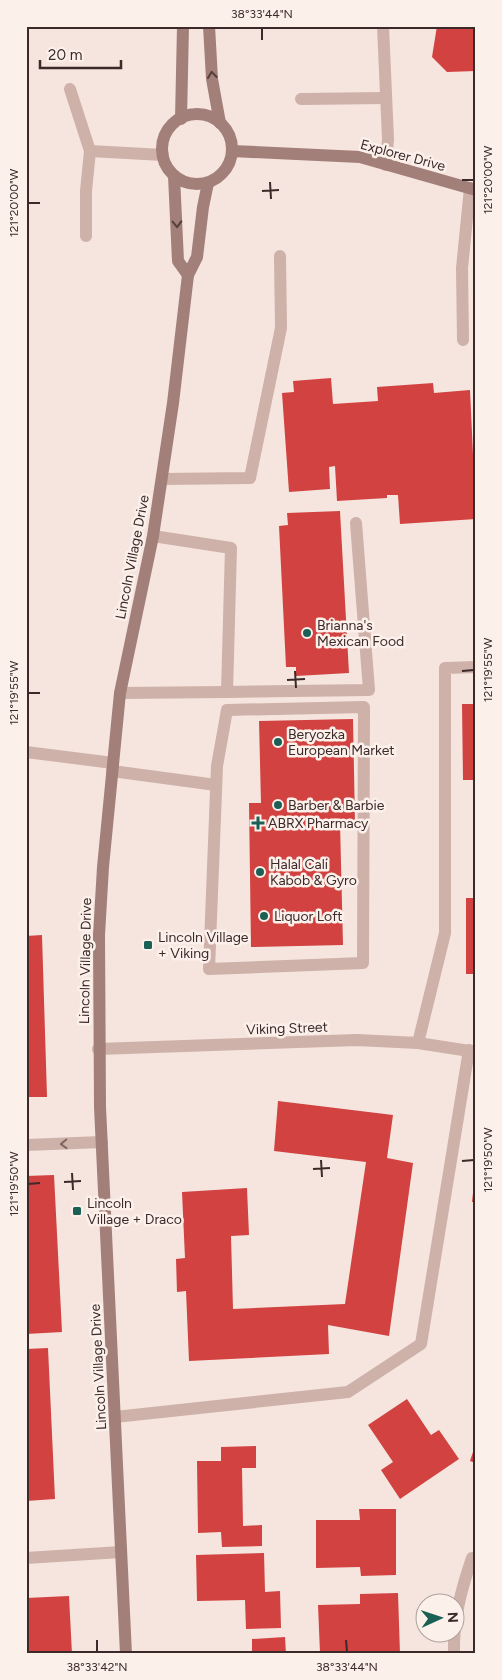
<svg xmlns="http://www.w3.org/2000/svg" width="502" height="1680" viewBox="0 0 502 1680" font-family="Figtree,sans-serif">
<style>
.building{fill:#d14240}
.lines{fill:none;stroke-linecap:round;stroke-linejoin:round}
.lane{stroke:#ceb1a8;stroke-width:12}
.street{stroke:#ceb1a8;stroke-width:12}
.secondary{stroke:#a37f79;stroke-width:12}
.oneway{stroke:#553f3d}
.oneway2{stroke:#7d6762}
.ticks{fill:none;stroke:#3b2a29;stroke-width:2}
.poi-dot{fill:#1a6055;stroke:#fcf0eb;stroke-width:2}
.labels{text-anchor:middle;stroke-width:5;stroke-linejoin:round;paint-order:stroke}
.street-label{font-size:14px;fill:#3b2a29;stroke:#fcf0eb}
.poi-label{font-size:14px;fill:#3b2a29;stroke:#fcf0eb;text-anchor:start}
.neatline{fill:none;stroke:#3b2a29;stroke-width:2}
.ticks-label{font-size:12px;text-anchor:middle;fill:#3b2a29}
</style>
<rect width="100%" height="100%" fill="#f5e5de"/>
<g class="building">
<polygon points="437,26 476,26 476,71 447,72 432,57"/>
<polygon points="331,378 333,404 378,401 377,387 433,383 434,393 470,390 476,519 400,524 398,495 387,495 387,498 337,501 335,466 329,467 330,489 289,492 282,393 294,392 293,381"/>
<polygon points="340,511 349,673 296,676 296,667 286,667 279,526 288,525 287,513"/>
<polygon points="462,704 476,704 476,780 463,780"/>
<polygon points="353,719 355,823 340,823 343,945 251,947 249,803 261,803 259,721"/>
<rect x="466" y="898" width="10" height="76"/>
<polygon points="42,935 47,1097 26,1097 26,936"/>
<polygon points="278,1101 393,1115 387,1158 413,1163 389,1336 328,1325 329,1354 189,1361 186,1291 177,1292 176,1259 185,1258 182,1192 247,1188 249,1235 231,1236 233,1309 345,1304 366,1162 274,1151"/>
<polygon points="54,1175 62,1332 26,1334 26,1176"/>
<polygon points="474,1184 476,1184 476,1202 472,1202"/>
<polygon points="48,1348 55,1499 26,1501 26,1349"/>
<polygon points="407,1399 431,1435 439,1430 459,1459 400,1499 381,1470 393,1462 368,1425"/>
<polygon points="256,1446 256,1468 242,1468 243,1526 262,1525 262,1546 222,1547 221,1532 198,1533 197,1461 221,1461 221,1447"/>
<polygon points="475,1446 476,1446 476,1463 470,1461"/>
<polygon points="359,1509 396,1509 396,1575 361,1576 360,1567 316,1568 316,1520 360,1520"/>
<polygon points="264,1553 265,1592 280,1591 281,1628 246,1629 245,1600 197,1601 196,1555"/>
<polygon points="398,1593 400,1654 364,1654 364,1651 320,1653 318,1605 360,1604 360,1594"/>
<polygon points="69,1596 72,1654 26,1654 26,1598"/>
<polygon points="285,1637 286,1654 252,1654 252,1639"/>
</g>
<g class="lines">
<g class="lane">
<polyline points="383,26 388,139 386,165"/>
<polyline points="70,89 90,151 86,191 86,236"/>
<polyline points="301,99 385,98"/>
<polyline points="90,151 163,155"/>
<polyline points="463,340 462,268 470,188"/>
<polyline points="162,479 250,478 281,328 280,256"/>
<polyline points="153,536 231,548 227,692 369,690 356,523"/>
<polyline points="120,693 227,692"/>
<polygon points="364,707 363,963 209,969 217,766 227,710"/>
<polyline points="112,771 216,785"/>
<polyline points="418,1043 445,933 445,668 476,667"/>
<polyline points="26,1145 102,1142"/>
<polyline points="115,1417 348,1392 421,1344 469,1050"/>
<polyline points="26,1558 121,1552"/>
</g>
<g class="street">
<polyline points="26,752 113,763"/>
<polyline points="98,1049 357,1040 418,1043 476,1052"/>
<path d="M 454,1654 C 453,1620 461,1590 472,1558"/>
</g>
<g class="secondary">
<polyline points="209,26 212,79 220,123"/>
<circle cx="197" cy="149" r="35"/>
<polyline points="181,119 183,26"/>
<polyline points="232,151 360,157 476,190"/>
<polyline points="174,176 178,261 188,275"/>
<polyline points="126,1654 100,1107 99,935 103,867 120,693 153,536 173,403 188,275 197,257 203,207 208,183"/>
</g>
</g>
<defs><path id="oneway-chevron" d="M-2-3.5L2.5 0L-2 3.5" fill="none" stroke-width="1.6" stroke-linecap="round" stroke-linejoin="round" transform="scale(1.25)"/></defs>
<g class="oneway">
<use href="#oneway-chevron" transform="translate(212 75) rotate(-96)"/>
<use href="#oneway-chevron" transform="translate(177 224) rotate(88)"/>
</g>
<use class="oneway2" href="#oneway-chevron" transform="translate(64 1144) rotate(178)"/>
<path class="ticks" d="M 262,28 L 262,40M 462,180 L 474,180M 270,182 L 271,199M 262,191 L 279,190M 28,203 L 40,203M 295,671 L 296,688M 462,671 L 474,670M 287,680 L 305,679M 28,693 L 40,693M 321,1160 L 322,1177M 462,1161 L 474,1160M 313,1169 L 330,1168M 72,1173 L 73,1190M 64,1182 L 81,1181M 28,1184 L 40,1183M 97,1640 L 97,1652M 346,1640 L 347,1652"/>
<g class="poi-dot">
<circle cx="307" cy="633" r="5"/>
<circle cx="278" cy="742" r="5"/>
<circle cx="278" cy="805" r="5"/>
<path d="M255.5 815.5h5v5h5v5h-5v5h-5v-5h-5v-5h5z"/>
<circle cx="260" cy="872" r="5"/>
<circle cx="264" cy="916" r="5"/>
<rect x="143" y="940" width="10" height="10" rx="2.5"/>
<rect x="72" y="1206" width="10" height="10" rx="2.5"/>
</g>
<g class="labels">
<g class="street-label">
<text transform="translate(403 155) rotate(15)" y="5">Explorer Drive</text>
<text transform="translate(132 557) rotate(-79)" y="5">Lincoln Village Drive</text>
<text transform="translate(85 961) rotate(-89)" y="5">Lincoln Village Drive</text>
<text transform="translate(287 1028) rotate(-2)" y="5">Viking Street</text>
<text transform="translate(98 1367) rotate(-93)" y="5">Lincoln Village Drive</text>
</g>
<g class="poi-label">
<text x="317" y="630">Brianna's<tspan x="317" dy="16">Mexican Food</tspan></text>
<text x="288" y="739">Beryozka<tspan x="288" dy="16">European Market</tspan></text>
<text x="288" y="810">Barber &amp; Barbie</text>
<text x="268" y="828">ABRX Pharmacy</text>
<text x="270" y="869">Halal Cali<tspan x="270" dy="16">Kabob &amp; Gyro</tspan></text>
<text x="274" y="921">Liquor Loft</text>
<text x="158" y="942">Lincoln Village<tspan x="158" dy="16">+ Viking</tspan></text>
<text x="87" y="1208">Lincoln<tspan x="87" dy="16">Village + Draco</tspan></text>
</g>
</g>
<rect width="502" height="1680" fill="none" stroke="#fcf0eb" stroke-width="55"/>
<g transform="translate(440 1618) rotate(87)"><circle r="24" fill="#fcf0eb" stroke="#afa19d"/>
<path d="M0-4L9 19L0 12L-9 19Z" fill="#1a6055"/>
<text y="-8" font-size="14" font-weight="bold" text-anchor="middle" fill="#3b2a29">N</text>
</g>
<path d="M40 60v8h81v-8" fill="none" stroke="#3b2a29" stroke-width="2.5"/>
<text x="48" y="60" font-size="15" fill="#3b2a29" stroke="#fcf0eb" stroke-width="4" paint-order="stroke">20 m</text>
<rect x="28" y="28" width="446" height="1624" class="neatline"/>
<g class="ticks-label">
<text x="262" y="18">38°33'44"N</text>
<text transform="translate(488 180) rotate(-90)" y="4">121°20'00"W</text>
<text transform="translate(14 203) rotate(-90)" y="4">121°20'00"W</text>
<text transform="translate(488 670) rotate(-90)" y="4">121°19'55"W</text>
<text transform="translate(14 693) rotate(-90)" y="4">121°19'55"W</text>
<text transform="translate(488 1160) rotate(-90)" y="4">121°19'50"W</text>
<text transform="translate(14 1184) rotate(-90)" y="4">121°19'50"W</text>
<text x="97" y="1671">38°33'42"N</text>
<text x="347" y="1671">38°33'44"N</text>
</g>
</svg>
